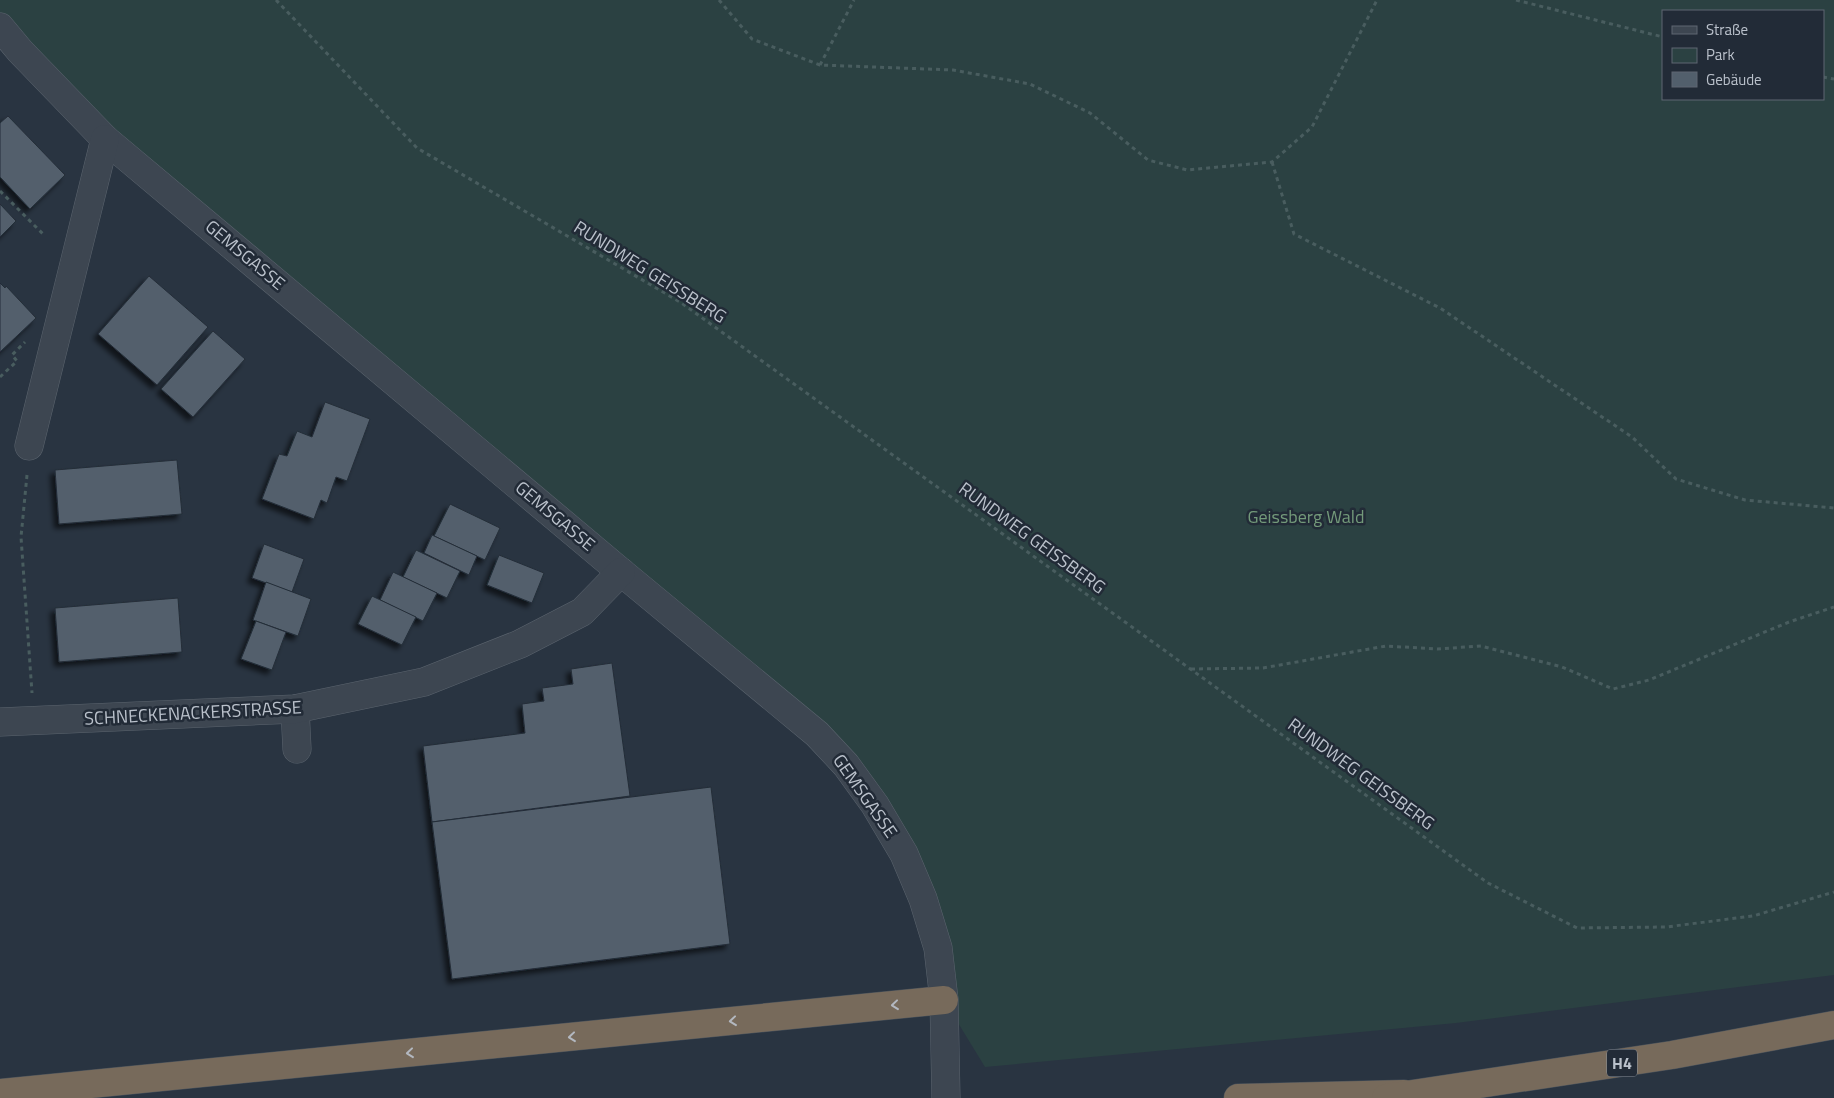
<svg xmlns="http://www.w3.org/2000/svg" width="1834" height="1098" viewBox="0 0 1834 1098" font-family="'Titillium Web',sans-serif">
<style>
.green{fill:#2b4142;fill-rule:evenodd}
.building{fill:#525f6c;stroke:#242d38;filter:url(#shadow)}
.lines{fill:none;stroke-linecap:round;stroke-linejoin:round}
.minor-casing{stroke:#5b646e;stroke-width:29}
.highway-casing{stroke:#48515b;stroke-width:29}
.path{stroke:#495d5f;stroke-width:3;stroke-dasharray:4 4;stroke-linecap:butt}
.minor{stroke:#3d4651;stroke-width:28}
.highway{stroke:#776a5b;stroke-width:28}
.oneway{stroke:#b3b8c0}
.labels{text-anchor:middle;stroke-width:5;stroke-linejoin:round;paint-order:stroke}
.shield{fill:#222b37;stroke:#8c949f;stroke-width:1}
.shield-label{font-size:16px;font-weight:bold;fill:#bac1cb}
.street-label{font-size:18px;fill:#bac1cb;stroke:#222b37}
.park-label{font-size:18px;fill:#739a7a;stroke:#222b37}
</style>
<defs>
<filter id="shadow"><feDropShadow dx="-4.5" dy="4.5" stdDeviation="2.5" flood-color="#0009"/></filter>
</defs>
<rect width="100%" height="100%" fill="#293441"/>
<path class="green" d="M 0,0 L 1834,0 L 1834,975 L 1456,1023 L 985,1067 L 944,1000 L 938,948 L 846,765 L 105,139 L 0,27 ZM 1663,11 L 1823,11 L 1823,99 L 1663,99 Z"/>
<g class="building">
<polygon points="8,116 65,175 30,209 0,177 0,123"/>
<polygon points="0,204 16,221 0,237"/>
<polygon points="149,276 208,327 157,385 98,334"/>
<polygon points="0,283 5,288 6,286 36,318 0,352"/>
<polygon points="213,331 245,359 193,417 161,389"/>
<polygon points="325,402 370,419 347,481 336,477 327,503 321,500 314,519 262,499 279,454 287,456 297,431 312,437"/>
<polygon points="177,460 182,514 59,524 55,470"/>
<polygon points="450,504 500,528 485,560 434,536"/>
<polygon points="432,535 477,556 469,575 424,553"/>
<polygon points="264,544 304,559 292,592 252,578"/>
<polygon points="416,550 460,571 447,598 403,577"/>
<polygon points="499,555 544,573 532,603 487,585"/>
<polygon points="393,572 437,593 423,621 380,600"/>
<polygon points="266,582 311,599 298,636 253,620"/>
<polygon points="372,596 416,617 402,645 358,624"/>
<polygon points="178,598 182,652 59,662 55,608"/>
<polygon points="256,621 286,632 272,670 241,659"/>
<polygon points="612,663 630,796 432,822 423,746 525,733 522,704 544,701 542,688 573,684 571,669"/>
<polygon points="711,787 730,944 452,979 432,822"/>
</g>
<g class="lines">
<g class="minor-casing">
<g id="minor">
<polyline points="0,27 20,51 105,139 621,572 817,734 846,765 875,805 904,854 923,899 938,948 944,1000 946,1098"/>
<polyline points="29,446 105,139"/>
<polyline points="295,709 297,749"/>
<polyline points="0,722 295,709 424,682 520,644 582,612 621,572"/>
</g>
</g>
<g class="highway-casing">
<g id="highway">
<polyline points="0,1093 944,1000"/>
<polyline points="1238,1098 1404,1094"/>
<polyline points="1386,1098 1672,1055 1834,1025"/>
</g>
</g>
<g class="path">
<polyline points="276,0 417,148 680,302 1488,883 1577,928 1666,927 1753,916 1834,892"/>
<polyline points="719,0 752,39 820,65 953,70 1030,84 1090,113 1148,160 1187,170 1272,162 1312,127 1377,0"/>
<polyline points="1516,0 1663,37"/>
<polyline points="820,65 854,0"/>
<polyline points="1823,77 1834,79"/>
<polyline points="1272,162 1294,234 1440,308 1632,437 1676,479 1745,500 1834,508"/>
<polyline points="0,191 45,236"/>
<polyline points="0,377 17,361 12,355 25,342"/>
<polyline points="27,475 21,537 32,693"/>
<polyline points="1191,669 1263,668 1386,646 1437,649 1481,646 1562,667 1613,689 1649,680 1789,622 1834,607"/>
</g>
<use href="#minor" class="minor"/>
<use href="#highway" class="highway"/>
</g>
<defs><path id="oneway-chevron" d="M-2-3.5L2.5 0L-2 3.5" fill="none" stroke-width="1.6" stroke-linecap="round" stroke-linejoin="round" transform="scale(1.25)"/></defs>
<g class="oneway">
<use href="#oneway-chevron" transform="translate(895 1005) rotate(174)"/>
<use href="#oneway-chevron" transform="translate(733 1021) rotate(174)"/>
<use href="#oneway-chevron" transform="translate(572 1037) rotate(174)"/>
<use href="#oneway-chevron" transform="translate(410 1053) rotate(174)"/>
</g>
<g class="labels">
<rect class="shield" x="1607" y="1049.5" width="30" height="27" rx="4"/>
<g class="shield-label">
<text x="1622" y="1069">H4</text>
</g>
<g class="street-label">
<text transform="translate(245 255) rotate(40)" y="6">GEMSGASSE</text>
<text transform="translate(650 272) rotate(32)" y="6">RUNDWEG GEISSBERG</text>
<text transform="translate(555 516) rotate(40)" y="6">GEMSGASSE</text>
<text transform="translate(1032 538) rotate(36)" y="6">RUNDWEG GEISSBERG</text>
<text transform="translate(193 713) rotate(-3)" y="6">SCHNECKENACKERSTRASSE</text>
<text transform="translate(1361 774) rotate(36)" y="6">RUNDWEG GEISSBERG</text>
<text transform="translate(865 796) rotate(55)" y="6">GEMSGASSE</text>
</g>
<g class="park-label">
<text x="1306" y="523">Geissberg Wald</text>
</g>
</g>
<rect x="1662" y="10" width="162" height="90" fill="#222b37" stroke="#5f6772"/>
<rect x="1672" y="26" width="25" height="8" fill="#3d4651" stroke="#5f6772"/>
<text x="1706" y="35" font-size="15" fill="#bac1cb">Straße</text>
<rect x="1672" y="48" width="25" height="15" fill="#2b4142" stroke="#5f6772"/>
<text x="1706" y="60" font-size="15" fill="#bac1cb">Park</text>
<rect x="1672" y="72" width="25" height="15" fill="#525f6c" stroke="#5f6772"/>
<text x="1706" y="85" font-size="15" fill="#bac1cb">Gebäude</text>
</svg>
